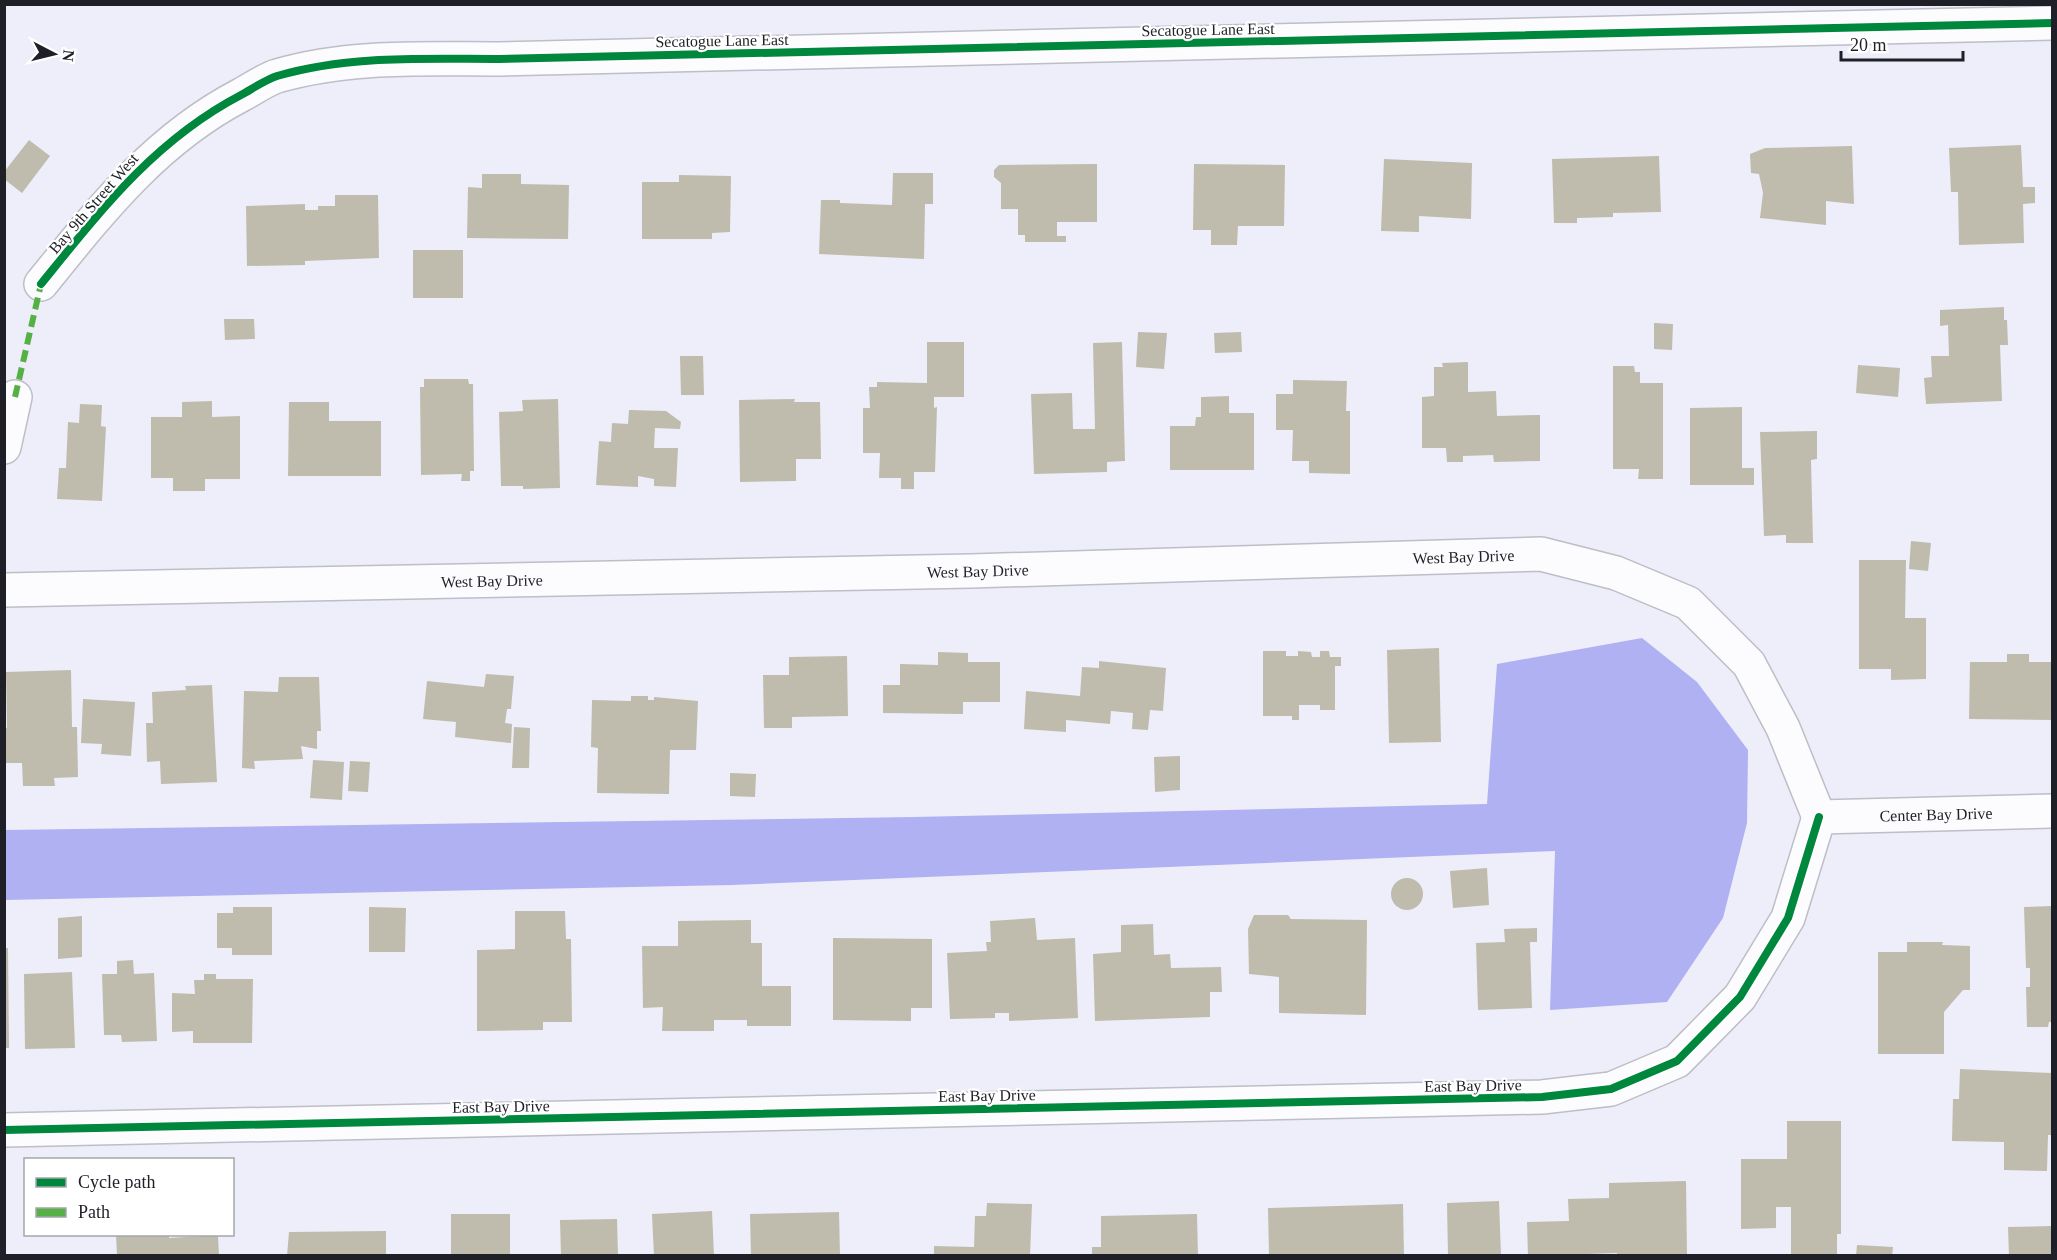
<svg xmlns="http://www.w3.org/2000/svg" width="2057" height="1260" viewBox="0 0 2057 1260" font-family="Georgia,serif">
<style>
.water{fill:#afb1f3}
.building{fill:#bfbcad}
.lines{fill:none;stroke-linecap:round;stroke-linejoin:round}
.minor-casing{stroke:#bdbec6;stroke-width:36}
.minor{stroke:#fcfcfe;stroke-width:33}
.quiet{stroke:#55b145;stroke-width:6;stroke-dasharray:12 6;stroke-linecap:butt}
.cycleway-casing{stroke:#fff;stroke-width:11}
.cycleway{stroke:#00873e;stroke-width:8}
.labels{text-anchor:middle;stroke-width:4.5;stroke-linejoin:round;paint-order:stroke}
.street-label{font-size:16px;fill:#1f2027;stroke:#fff}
</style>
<rect width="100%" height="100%" fill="#edeef9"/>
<polygon class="water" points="1642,638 1697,682 1748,750 1747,823 1723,918 1667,1002 1550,1010 1555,851 732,885 5,900 5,830 914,817 1487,804 1497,664"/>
<g class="building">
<polygon points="29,140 50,156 22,193 4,179 4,172"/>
<polygon points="2021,145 2023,187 2035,187 2035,203 2023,204 2024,243 1959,245 1958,192 1951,192 1949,148"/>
<polygon points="1852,146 1854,204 1826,201 1826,225 1760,218 1763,193 1759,174 1751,173 1750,154 1765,148"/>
<polygon points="1659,156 1661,212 1613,213 1613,217 1577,218 1577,223 1554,223 1552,159"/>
<polygon points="1384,159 1472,163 1471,219 1419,216 1419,232 1381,231"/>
<polygon points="1097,164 1097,222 1057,222 1057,236 1066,236 1066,242 1025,242 1025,235 1018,235 1018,209 1001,209 1001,183 994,177 994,170 999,165"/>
<polygon points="1194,164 1285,165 1284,226 1238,226 1237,245 1211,245 1211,230 1193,230"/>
<polygon points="893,173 933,173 933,204 925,204 924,259 819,254 821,200 840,200 840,203 892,205"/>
<polygon points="482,174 521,174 521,184 569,185 568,239 467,238 468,187 482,188"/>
<polygon points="679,175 731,176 730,232 712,233 712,239 642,239 642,182 679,182"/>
<polygon points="335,195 378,195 379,258 305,261 305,265 247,266 246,206 305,204 305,210 318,210 318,206 335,206"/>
<rect x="413" y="250" width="50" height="48"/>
<polygon points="2004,307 2004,320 2007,320 2008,345 2000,345 2002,401 1926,404 1924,378 1932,377 1931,356 1949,356 1948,325 1940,326 1940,310"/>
<polygon points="224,319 254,319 255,339 225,340"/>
<polygon points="1654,323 1673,324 1672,350 1654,349"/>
<polygon points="1138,332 1167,333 1164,369 1136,367"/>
<polygon points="1241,332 1242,352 1215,353 1214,333"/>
<polygon points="927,342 964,342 964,397 934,397 934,408 937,407 935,472 914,472 914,489 901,489 901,478 879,478 880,453 863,453 863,408 870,408 869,387 877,387 877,382 927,383"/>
<polygon points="1122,342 1125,461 1107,462 1107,472 1034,474 1031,394 1072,393 1073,429 1095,429 1093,343"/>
<polygon points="680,356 703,356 704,395 681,395"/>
<polygon points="1468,362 1468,392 1496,391 1497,416 1540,415 1540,461 1494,462 1493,455 1463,456 1463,462 1447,462 1446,448 1422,448 1422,397 1434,396 1434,367 1443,367 1442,363"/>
<polygon points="1858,365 1900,368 1898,397 1856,393"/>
<polygon points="1613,366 1634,366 1635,372 1640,372 1640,383 1663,383 1663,479 1638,479 1639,469 1613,469"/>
<polygon points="424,379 468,379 469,384 473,384 474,471 470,471 470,481 461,481 462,474 421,475 420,387 424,387"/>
<polygon points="1293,380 1347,381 1346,411 1350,411 1350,474 1309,473 1309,461 1292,461 1293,430 1276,430 1276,394 1293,394"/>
<polygon points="1229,396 1229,413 1254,413 1254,470 1170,470 1170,426 1195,426 1196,417 1201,417 1201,397"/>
<polygon points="558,399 560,488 523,489 523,486 501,486 499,412 523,411 522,400"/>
<polygon points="795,399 794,402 820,402 821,459 796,459 796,481 740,482 739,400"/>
<polygon points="212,401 212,417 240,416 240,479 205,479 205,491 173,491 173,478 151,478 151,417 182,417 182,402"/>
<polygon points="289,402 329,402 329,421 381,421 381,476 288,476"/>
<polygon points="80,404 102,405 101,426 106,427 102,501 57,499 59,468 66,468 68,422 79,423"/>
<polygon points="1742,407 1742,468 1754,468 1754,485 1690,485 1690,408"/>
<polygon points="629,410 666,411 681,422 680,429 655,428 654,448 678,448 676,487 654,486 654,479 638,476 638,487 596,485 599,441 611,442 612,423 628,424"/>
<polygon points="1817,431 1817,459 1811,460 1813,543 1786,543 1786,535 1764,536 1760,432"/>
<polygon points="1911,541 1931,543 1928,571 1909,569"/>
<polygon points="1859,560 1906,560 1905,618 1926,618 1926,679 1891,680 1891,669 1859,669"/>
<polygon points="1439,648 1441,742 1389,743 1387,650"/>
<polygon points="1263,651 1286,651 1286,656 1298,656 1298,651 1311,652 1312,657 1320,657 1320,651 1329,651 1330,657 1341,657 1341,666 1335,666 1335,710 1320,710 1320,705 1299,705 1299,720 1292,720 1292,716 1263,716"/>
<polygon points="938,652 968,653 968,662 1000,662 1000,702 963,702 963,714 883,713 883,685 900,685 900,664 938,665"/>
<polygon points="2007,654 2029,654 2029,662 2052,662 2052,720 1969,719 1970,662 2007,662"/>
<polygon points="847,656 848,716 792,717 792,728 764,728 763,675 789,675 789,657"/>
<polygon points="1099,661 1166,668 1163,711 1150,710 1148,730 1132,729 1133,713 1111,711 1110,724 1066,720 1066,732 1024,729 1026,691 1080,696 1082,667 1099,668"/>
<polygon points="71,670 72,727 77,727 78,777 54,778 55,786 23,786 22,763 4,763 4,728 7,728 6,672"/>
<polygon points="486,674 514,676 511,709 507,709 505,723 512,724 511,743 455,737 456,722 423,719 427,681 484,687"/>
<polygon points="279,677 319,677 321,731 317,731 317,749 301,746 303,759 254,761 255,769 242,768 244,691 278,692"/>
<polygon points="212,685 217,782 161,784 160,761 147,762 146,723 153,723 152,692 186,690 185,686"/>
<polygon points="631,696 648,696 648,700 654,700 654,697 698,701 696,750 670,750 669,794 597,793 598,748 591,747 592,700 631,701"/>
<polygon points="83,699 135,702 131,756 101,754 102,744 81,743"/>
<polygon points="514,727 530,728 529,768 512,768"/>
<polygon points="1180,756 1180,790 1155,792 1154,757"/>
<polygon points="313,760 344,762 342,800 310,798"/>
<polygon points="350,761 370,762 368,792 348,791"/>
<polygon points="730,773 756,774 755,797 730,796"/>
<polygon points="1487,868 1489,905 1453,908 1450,871"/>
<circle cx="1407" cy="894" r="16"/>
<polygon points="2052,906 2052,1022 2049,1022 2048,1027 2027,1027 2026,987 2030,987 2030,968 2026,968 2024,907"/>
<polygon points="233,907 272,907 272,955 232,955 232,948 217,948 217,913 233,913"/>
<polygon points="369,907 406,908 405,952 369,952"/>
<polygon points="515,911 565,911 566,939 571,939 572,1022 543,1022 543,1030 477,1031 477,950 515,949"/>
<polygon points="1254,915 1288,915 1291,919 1367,920 1366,1015 1279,1013 1279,977 1249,974 1248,929"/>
<polygon points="82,916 82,957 58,959 58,918"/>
<polygon points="1035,918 1037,940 1075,938 1078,1018 1009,1021 1009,1013 995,1013 995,1018 950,1019 947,953 987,951 986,942 991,942 990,921"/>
<polygon points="751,920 751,943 762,943 762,986 791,986 791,1026 747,1026 747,1020 714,1020 714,1031 662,1031 663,1007 643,1008 642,946 678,946 678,921"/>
<polygon points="1153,924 1154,955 1170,954 1171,968 1221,967 1222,992 1210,992 1210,1017 1095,1021 1093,954 1121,952 1121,925"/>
<polygon points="1537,928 1537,942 1530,942 1532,1008 1478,1010 1476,943 1505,942 1504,929"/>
<polygon points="833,938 932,939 932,1008 911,1008 911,1021 833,1020"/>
<polygon points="1907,942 1943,942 1942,945 1970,946 1970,990 1963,990 1944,1012 1944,1054 1878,1054 1878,952 1907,952"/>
<polygon points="4,948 8,948 9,1048 4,1048"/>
<polygon points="133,960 134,974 154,973 157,1041 122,1042 121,1035 104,1035 102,974 117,974 117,961"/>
<polygon points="72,972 75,1048 25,1049 24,974"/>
<polygon points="204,974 216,974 216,979 253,979 252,1043 193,1043 193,1031 172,1032 172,993 195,994 194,980 204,980"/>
<polygon points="1960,1069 2052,1073 2052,1135 2048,1135 2047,1171 2004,1170 2004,1142 1952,1141 1953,1099 1959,1099"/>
<polygon points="1787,1121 1841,1121 1841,1234 1837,1234 1837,1256 1791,1256 1791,1207 1776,1207 1776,1228 1741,1229 1741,1159 1787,1159"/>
<polygon points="1686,1181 1687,1256 1617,1256 1617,1253 1528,1256 1527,1222 1569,1221 1568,1199 1609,1198 1609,1183"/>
<polygon points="1499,1201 1501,1256 1448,1256 1447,1203"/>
<polygon points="987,1203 1032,1204 1030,1256 934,1256 934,1246 974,1247 975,1216 986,1216"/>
<polygon points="1403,1204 1404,1256 1269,1256 1268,1208"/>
<polygon points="712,1211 714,1256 654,1256 652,1214"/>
<polygon points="839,1212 840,1256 751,1256 750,1214"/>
<rect x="451" y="1214" width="59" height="42"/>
<polygon points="1197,1214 1198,1256 1092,1256 1092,1247 1101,1247 1101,1216"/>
<polygon points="617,1219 618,1256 561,1256 560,1220"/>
<polygon points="2052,1226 2052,1256 2009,1256 2008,1227"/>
<polygon points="386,1231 386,1256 287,1256 289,1232"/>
<polygon points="116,1234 169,1234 169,1238 218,1235 219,1256 117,1256"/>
<polygon points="1857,1245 1893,1247 1892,1256 1856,1256"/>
</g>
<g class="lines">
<g class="minor-casing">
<g id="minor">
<path d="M 41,284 C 101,210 155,140 241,95 C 252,89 265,80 277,76 C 349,55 424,59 499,59 L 2052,23"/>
<polyline points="4,447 15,397"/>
<path id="s1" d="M 4,590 L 971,571 L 1541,554 L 1616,573 L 1688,603 L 1749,664 L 1783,728 L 1819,817"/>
<path id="s2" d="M 1819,817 L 2052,811"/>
<polyline points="4,1130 1542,1097 1611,1089 1677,1061 1740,997 1788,918 1819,817"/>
</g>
</g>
<use href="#minor" class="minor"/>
<polyline class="quiet" points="15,397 41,284"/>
<g class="cycleway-casing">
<g id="cycleway">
<path d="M 41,284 C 101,210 155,140 241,95 C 252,89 265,80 277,76 C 349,55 424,59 499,59 L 2052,23"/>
<polyline points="4,1130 1542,1097 1611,1089 1677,1061 1740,997 1788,918 1819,817"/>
</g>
</g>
<use href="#cycleway" class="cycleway"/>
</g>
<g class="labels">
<g class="street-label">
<text transform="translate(1208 29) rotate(-1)" y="6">Secatogue Lane East</text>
<text transform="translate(722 40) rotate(-1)" y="6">Secatogue Lane East</text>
<text transform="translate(93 203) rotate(-49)" y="6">Bay 9th Street West</text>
<text dy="6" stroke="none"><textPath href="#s1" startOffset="1460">West Bay Drive</textPath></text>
<text dy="6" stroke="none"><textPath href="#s1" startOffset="974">West Bay Drive</textPath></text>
<text dy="6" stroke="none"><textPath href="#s1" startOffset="488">West Bay Drive</textPath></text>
<text dy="6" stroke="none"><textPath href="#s2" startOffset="117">Center Bay Drive</textPath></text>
<text transform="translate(1473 1085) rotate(-1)" y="6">East Bay Drive</text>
<text transform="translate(987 1095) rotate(-1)" y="6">East Bay Drive</text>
<text transform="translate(501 1106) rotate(-1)" y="6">East Bay Drive</text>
</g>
</g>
<rect width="2057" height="1260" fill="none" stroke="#1f2027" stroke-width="12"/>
<rect x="24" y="1158" width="210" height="78" fill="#ffffff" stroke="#a5a6a9" stroke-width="1.5"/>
<rect x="36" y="1178" width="30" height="9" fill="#00873e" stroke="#a5a6a9" stroke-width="1.5"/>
<text x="78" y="1188" font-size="18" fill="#1f2027">Cycle path</text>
<rect x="36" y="1208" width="30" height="9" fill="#55b145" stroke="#a5a6a9" stroke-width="1.5"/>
<text x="78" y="1218" font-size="18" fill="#1f2027">Path</text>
<g transform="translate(54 54) rotate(97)" stroke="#ffffff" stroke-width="4.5" paint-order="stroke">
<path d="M0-4.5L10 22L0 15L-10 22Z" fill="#1f2027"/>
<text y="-9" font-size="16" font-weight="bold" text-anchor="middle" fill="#1f2027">N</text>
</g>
<path d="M1841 51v9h122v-9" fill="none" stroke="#1f2027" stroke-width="3"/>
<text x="1850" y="51" font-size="18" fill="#1f2027" stroke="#ffffff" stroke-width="4.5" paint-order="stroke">20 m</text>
</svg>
